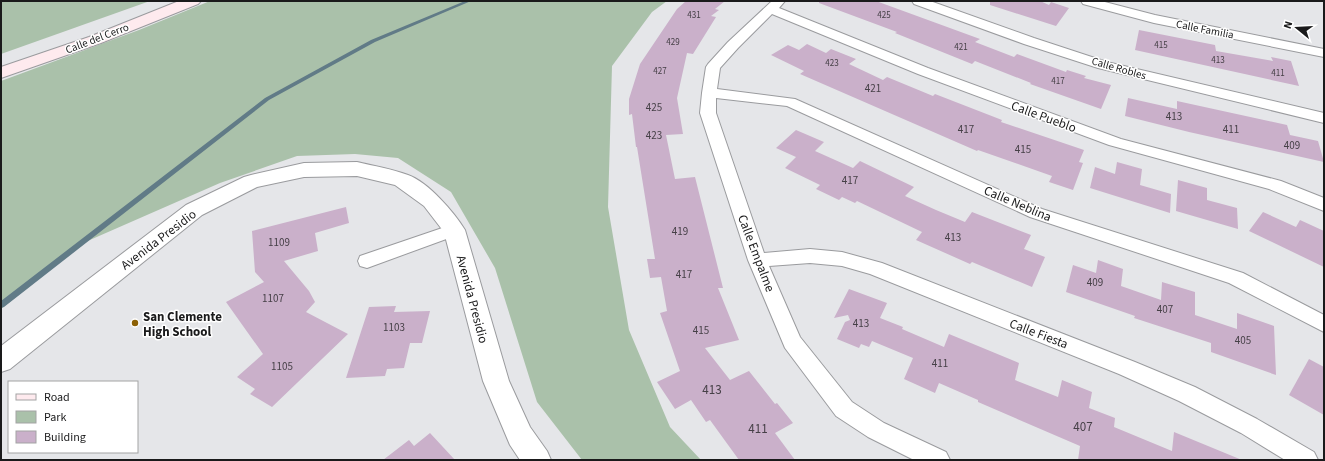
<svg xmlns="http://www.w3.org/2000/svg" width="1325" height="461" viewBox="0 0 1325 461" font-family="'Source Sans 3',sans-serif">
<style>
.green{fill:#aac1aa}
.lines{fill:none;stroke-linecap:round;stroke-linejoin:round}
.stream{fill:#617b87;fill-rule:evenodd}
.building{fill:#cab0ca}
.minor-casing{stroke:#9a9b9e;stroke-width:2}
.tertiary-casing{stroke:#9a9b9e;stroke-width:2}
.secondary-casing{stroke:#9a9b9e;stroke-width:2}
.minor{fill:#fff;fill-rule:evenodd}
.tertiary{fill:#fff;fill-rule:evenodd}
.secondary{fill:#feeaee;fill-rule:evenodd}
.poi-dot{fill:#8c6004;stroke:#fff;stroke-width:1.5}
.labels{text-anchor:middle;stroke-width:3;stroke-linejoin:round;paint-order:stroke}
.far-number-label{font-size:9px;fill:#464047}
.far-street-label{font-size:11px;fill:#1a1a1b;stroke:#fff}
.number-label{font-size:11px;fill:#464047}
.street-label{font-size:13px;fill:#1a1a1b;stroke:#fff}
.poi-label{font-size:13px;font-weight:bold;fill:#1a1a1b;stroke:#fff;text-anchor:start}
.near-number-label{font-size:13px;fill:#464047}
</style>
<rect width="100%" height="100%" fill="#e5e6e9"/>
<g class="green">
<polygon points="1,1 150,1 1,54"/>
<polygon points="210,1 667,1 652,12 612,66 608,207 629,330 670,427 701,460 582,460 537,402 495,268 451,192 398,158 355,154 297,156 220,183 83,243 1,309 1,81 139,30"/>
</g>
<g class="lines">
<polygon class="stream" points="465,1 471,1 375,42 269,100 4,307 1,308 1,301 265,98 371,40"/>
</g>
<g class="building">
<polygon points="686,1 725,1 715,9 719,10 711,16 716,17 693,54 687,53 677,98 683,134 666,135 675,179 695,177 723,288 718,288 739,340 705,348 730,380 749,371 775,404 777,403 793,423 775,433 795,460 739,460 710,420 706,422 691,400 675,409 657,382 680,371 660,313 667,311 661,277 650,278 647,259 655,259 637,147 636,147 632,114 629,115 629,99 640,64 677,9"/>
<polygon points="819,1 876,1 980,39 975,42 1014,57 1017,54 1066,72 1067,70 1086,76 1084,78 1111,85 1101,109 1030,84 1031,83 975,61 972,64 895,33 897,32 819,3"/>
<polygon points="990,1 1040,1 1049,5 1051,2 1069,8 1056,26 990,5"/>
<polygon points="1139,30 1215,45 1216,51 1273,61 1271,57 1291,61 1299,86 1135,50"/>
<polygon points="807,44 826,53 831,49 856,59 849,64 883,80 887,77 933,96 935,94 1002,120 1001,122 1084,150 1079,162 1083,163 1073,190 1049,182 1052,176 978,150 977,151 800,74 804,71 771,55 788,45 799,50"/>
<polygon points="1128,98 1177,109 1177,101 1287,125 1290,135 1318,141 1324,162 1189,132 1125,116"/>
<polygon points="796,130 824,142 815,151 853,168 860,161 914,187 905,196 936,210 965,222 972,212 1031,235 1024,249 1045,257 1032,287 972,262 970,264 916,240 922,232 857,201 855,203 842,197 839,200 816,189 820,185 785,168 796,157 776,148"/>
<polygon points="1117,162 1142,169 1140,185 1171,194 1170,213 1090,188 1095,167 1115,174"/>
<polygon points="1178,180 1207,188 1207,200 1237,208 1238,229 1176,211"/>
<polygon points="346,207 349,223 315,233 318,251 284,261 309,291 315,302 306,312 348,334 272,407 250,394 255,389 237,377 263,354 226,302 264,282 255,272 252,231"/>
<polygon points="1263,212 1296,227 1300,220 1324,231 1324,267 1249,231"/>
<polygon points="1098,260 1123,269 1121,286 1161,300 1162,282 1195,292 1195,315 1237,329 1237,313 1274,326 1276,375 1211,352 1211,343 1134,318 1135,316 1066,292 1073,265 1096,273"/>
<polygon points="849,289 887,303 880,318 903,327 902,329 944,347 949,334 1019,363 1015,380 1058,397 1062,380 1092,392 1089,408 1115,418 1114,427 1172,451 1174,432 1242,460 1078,460 1080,446 978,402 978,400 939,383 935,393 904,379 913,358 872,341 869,347 861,344 859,348 837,339 845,322 850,320 848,315 834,318"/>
<polygon points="396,306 394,312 430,311 422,343 410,343 404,368 387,369 385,376 346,378 369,307"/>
<polygon points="1309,359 1324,367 1324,415 1289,395"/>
<polygon points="430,433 455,460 383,460 409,440 414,446"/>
</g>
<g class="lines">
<g class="minor-casing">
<g id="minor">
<polygon points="772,1 785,1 779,8 928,68 1121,139 1281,181 1324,198 1324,211 1269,189 1109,145 918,74 772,14 738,48 720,68 717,89 795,99 1042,209 1243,273 1324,315 1324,332 1229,283 1030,217 787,106 716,98 716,113 764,253 810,249 842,252 882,263 1135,362 1195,387 1257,419 1314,452 1318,460 1285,460 1241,433 1179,401 1119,374 870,274 842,266 810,263 769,266 800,337 852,402 884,423 946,452 950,460 914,460 868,437 836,416 785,348 748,260 700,113 702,93 706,67 708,64 728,42"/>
<polygon points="912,1 930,1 1034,38 1107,62 1324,113 1324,123 1098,68 1024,44 914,4"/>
<polygon points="1081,1 1101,1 1155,15 1324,49 1324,57 1154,23 1083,4"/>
<polygon points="454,224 460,226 463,230 460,234 367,268 360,266 358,261 360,256"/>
</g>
</g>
<g class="tertiary-casing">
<path id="tertiary" d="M 357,162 C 374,166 392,169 408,175 C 428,182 454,212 465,230 L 509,381 L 530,427 L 547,451 L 551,460 L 520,460 L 510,445 L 483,381 L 444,232 L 424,206 L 395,185 L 357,176 L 304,177 L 257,187 L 202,215 L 10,369 L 1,372 L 1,346 L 186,205 L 244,177 L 251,175 L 304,163 Z"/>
</g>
<g class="secondary-casing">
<polygon id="secondary" points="179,1 201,1 198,4 101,43 1,78 1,67 89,37"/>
</g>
<use href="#minor" class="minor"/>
<use href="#tertiary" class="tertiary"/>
<use href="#secondary" class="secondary"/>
</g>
<circle class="poi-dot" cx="135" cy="323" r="4"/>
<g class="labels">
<g class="far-number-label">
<text x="694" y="18">431</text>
<text x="884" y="18">425</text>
<text x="673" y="45">429</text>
<text x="1161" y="48">415</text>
<text x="961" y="50">421</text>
<text x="1218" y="63">413</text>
<text x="832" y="66">423</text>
<text x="660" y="74">427</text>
<text x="1278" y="76">411</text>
<text x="1058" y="84">417</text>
</g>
<g class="far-street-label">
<text transform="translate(1205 29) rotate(11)" y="4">Calle Familia</text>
<text transform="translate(97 38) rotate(-21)" y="4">Calle del Cerro</text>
<text transform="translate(1119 68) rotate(16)" y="4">Calle Robles</text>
</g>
<g class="number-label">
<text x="873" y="92">421</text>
<text x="654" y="111">425</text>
<text x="1174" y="120">413</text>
<text x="966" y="133">417</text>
<text x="1231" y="133">411</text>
<text x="654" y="139">423</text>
<text x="1292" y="149">409</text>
<text x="1023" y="153">415</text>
<text x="850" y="184">417</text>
<text x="680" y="235">419</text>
<text x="953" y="241">413</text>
<text x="279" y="246">1109</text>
<text x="684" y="278">417</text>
<text x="1095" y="286">409</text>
<text x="273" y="302">1107</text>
<text x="1165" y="313">407</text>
<text x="861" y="327">413</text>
<text x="394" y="331">1103</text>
<text x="701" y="334">415</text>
<text x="1243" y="344">405</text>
<text x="940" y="367">411</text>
<text x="282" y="370">1105</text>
</g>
<g class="street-label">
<text transform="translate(1044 116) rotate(20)" y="5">Calle Pueblo</text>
<text transform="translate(1018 203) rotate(23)" y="5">Calle Neblina</text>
<text transform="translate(158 239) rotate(-37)" y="5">Avenida Presidio</text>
<text transform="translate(757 253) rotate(69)" y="5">Calle Empalme</text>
<text transform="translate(473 299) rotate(75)" y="5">Avenida Presidio</text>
<text transform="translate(1039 333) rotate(21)" y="5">Calle Fiesta</text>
</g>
<g class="poi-label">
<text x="143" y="321">San Clemente<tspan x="143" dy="15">High School</tspan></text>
</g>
<g class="near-number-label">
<text x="712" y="394">413</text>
<text x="1083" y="431">407</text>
<text x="758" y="433">411</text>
</g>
</g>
<rect width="1325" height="461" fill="none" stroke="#1a1a1b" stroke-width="4"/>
<rect x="8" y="381" width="130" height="72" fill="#ffffff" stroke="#a3a3a4"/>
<rect x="16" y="394" width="20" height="6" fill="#feeaee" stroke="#a3a3a4"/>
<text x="44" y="401" font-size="12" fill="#1a1a1b">Road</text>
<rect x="16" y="411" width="20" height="12" fill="#aac1aa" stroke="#a3a3a4"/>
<text x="44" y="421" font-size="12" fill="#1a1a1b">Park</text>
<rect x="16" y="431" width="20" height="12" fill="#cab0ca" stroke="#a3a3a4"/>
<text x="44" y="441" font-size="12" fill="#1a1a1b">Building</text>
<g transform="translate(1297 28) rotate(288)" stroke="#ffffff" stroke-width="3" paint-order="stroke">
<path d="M0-3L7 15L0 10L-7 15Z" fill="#1a1a1b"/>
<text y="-6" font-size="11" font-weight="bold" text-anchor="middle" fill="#1a1a1b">N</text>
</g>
</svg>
